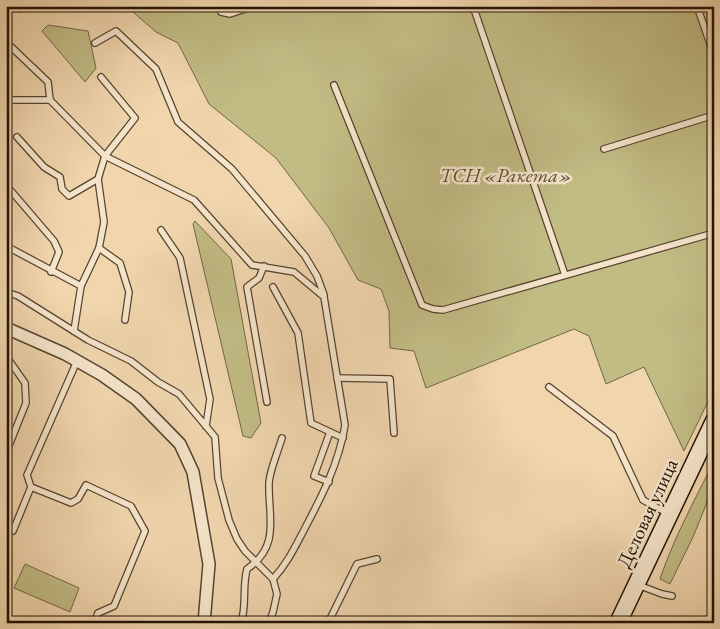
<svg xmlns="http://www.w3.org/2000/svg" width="720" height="629" viewBox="0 0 720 629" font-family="'EB Garamond',serif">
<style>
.green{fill:#c1bb84;stroke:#716746}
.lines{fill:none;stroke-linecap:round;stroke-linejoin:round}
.lane-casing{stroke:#554430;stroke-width:8}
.street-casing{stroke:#554430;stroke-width:14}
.secondary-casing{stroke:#211307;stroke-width:19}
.lane{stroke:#f5e4ca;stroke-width:5.5}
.street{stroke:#f5e4ca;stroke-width:11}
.secondary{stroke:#f5e4ca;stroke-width:16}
.labels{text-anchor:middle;stroke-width:5;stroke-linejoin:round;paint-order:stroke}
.park-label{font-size:20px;font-style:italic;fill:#594e33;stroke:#f5e4ca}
.street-label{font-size:20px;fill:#211307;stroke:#f5e4ca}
</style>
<rect width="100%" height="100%" fill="#f0d5ad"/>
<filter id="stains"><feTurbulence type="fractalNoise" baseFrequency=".004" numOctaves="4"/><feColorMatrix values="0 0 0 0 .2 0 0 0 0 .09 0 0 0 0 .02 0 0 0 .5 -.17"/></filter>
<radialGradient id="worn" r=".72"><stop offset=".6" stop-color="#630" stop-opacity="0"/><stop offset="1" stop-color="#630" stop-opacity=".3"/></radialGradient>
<g class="green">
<polygon points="126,6 714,6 714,389 684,451 644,367 606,384 589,336 574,329 426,388 414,351 390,348 389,311 381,289 358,280 329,228 276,158 209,104 178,43 156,32"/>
<polygon points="48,25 88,31 96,68 85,82 42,31"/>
<polygon points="195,221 231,259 261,423 251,438 243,436 193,224"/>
<path d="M 714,461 L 714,485 L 693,537 L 670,584 L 660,579 C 675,535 694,502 714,461 Z"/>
<polygon points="25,564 79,588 70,612 14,588"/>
</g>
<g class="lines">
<g class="lane-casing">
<g id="lane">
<polyline points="18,6 21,9 27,6"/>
<polyline points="221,6 221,12 230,14 254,6"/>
<polyline points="473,6 565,275"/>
<polyline points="697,6 714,55"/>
<polyline points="6,42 48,82 50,100"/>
<polyline points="95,43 116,31 156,69 178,122 232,169 305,256 317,276 324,295"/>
<polyline points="334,85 422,305 433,309 443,310 714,233"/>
<path d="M 6,100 L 50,100 L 105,156 L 194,200 L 252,265 L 294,272 L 324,297 L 345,425 C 339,463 322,496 304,530 C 295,547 287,564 273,579"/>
<polyline points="17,137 44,167 60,177 62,189 69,196 98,179"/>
<polyline points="604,149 714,115"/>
<polyline points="6,185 54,241 59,252 51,272"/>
<polyline points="161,230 180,258 210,399 206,426"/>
<polyline points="6,246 81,286"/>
<polyline points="99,248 120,263 129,292 125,320"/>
<polyline points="264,266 259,278 247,287 267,402"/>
<polyline points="273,287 298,333 311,423 343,438"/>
<polyline points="6,292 18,296 88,340 131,361 158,382 179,394 215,437 218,478 229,520 237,539 245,551 273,579 277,594 273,612 269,623"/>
<polyline points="74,331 81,286 99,248 104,222 98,179 105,156 135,118 101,77"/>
<polyline points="6,350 9,330"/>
<polyline points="6,356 25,383 26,403 6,453"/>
<polyline points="77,361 27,475 31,487 71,503 78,499 86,485 131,506 145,531 114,606 98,613 94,623"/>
<polyline points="337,378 390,379 394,433"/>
<polyline points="549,387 613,436 643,500 667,513"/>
<polyline points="329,482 314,476 330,432"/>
<polyline points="13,531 31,487"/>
<polyline points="638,585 662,594 672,596"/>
<path d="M 241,623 C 247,605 242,587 247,569 C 281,546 268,516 269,483 C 270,469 278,452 282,438"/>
<polyline points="328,623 357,564 377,559"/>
</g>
</g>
<g class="street-casing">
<polyline id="street" points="6,328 65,354 102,375 136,399 180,444 193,472 209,564 204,623"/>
</g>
<g class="secondary-casing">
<polyline id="secondary" points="618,623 714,421"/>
</g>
<use href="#lane" class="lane"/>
<use href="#street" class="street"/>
<use href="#secondary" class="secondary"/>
</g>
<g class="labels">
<g class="park-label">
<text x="506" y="182">ТСН «Ракета»</text>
</g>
<g class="street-label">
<text transform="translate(647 513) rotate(-65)" y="7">Деловая улица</text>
</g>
</g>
<rect width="720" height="629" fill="none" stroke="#f0d5ad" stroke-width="25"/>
<rect x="8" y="8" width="705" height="614" fill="none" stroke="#211307" stroke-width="2.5"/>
<rect x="12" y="12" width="695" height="604" fill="none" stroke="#211307"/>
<rect width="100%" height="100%" filter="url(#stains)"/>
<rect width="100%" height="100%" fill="url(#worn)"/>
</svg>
